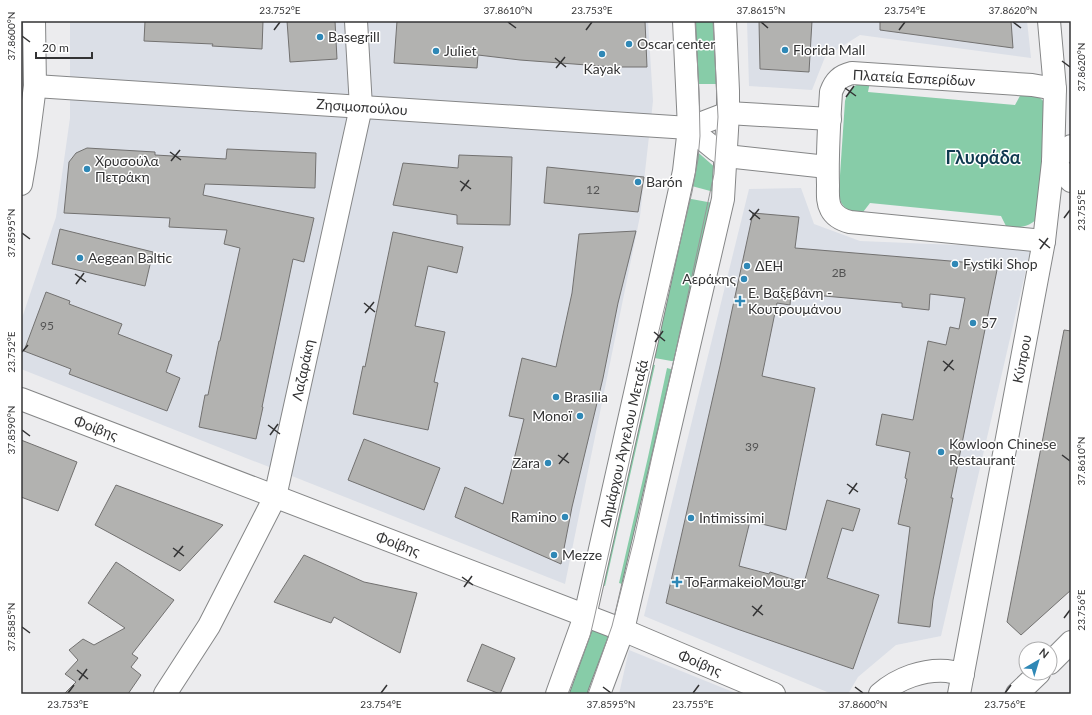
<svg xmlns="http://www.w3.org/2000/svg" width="1092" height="715" viewBox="0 0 1092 715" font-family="Lato,sans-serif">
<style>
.built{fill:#dbdfe7}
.green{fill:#87cca8}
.building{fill:#b2b2b0;stroke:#727170}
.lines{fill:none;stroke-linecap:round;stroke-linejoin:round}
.street-casing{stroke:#858687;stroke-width:24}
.secondary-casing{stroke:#858687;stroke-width:24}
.highway-casing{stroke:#858687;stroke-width:24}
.street{stroke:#fff;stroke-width:22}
.secondary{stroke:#fff;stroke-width:22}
.highway{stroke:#fff;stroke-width:22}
.tram{stroke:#979798;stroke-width:1}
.ticks{fill:none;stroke:#333334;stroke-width:1.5}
.poi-dot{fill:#2f88b6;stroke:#fff;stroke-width:1.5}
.labels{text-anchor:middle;stroke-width:3;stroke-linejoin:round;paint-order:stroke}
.number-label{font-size:12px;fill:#535353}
.poi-label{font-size:14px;fill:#333334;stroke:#fff;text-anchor:start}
.street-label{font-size:14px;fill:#333334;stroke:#fff}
.district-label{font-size:18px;font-weight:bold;fill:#0f394f;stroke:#fff}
.neatline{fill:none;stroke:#333334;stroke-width:1.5}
.ticks-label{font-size:10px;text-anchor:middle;fill:#333334}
</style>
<rect width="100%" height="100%" fill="#ececee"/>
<g class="built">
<polygon points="70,21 648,21 653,101 640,216 565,584 21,369 21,321 56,217 70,118"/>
<polygon points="747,21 1027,21 1031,58 860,35 825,57 812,90 749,86"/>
<polygon points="801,188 814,224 860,241 1031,248 941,636 896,645 858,677 848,694 832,694 644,616 749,189"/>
<polygon points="629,650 738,694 619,694"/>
</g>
<g class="green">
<polygon points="690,21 716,21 720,84 693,84"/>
<path d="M 870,82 L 868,92 L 1015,105 L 1022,92 C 1035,95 1041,95 1048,108 L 1037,219 C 1027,228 1020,227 1007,228 L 1001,216 L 870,203 L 860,216 C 846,209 839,207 839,190 L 845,101 C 850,86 855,84 870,82 Z"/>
<polygon points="693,148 718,170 714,192 688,185"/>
<polygon points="686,198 713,203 677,362 649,357"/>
<polygon points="648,364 655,365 605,586 598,584"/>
<polygon points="667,368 674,370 625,585 619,583 648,457"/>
<polygon points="587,628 612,638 591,694 564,694"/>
</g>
<g class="building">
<polygon points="145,21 263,21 262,49 212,46 213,44 144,41"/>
<polygon points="287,21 335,21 337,59 290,62"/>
<polygon points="397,21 645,21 647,67 614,67 520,60 478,55 477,68 394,63"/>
<polygon points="759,21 812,21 809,72 760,69"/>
<polygon points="880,21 1011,21 1013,48 880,30"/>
<polygon points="87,148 155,152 155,155 226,159 227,149 316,153 315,188 205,184 203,195 314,218 304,262 293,259 262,407 263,407 256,439 199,427 205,395 208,395 219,341 220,341 240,248 224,244 227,230 169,227 170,218 64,213 69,162 76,153"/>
<polygon points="459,155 512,157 510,225 457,224 457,215 393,205 403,163 458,168"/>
<polygon points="547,167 644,177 638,212 544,203"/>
<polygon points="753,213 799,217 795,248 998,265 951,498 953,498 933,600 930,627 898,623 910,527 898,524 907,479 905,478 910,452 876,445 882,414 913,420 928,341 946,345 950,327 959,329 965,298 930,294 929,310 902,307 902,303 791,293 790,305 777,303 762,376 815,388 786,530 750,521 739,566 769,574 770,572 804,583 827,500 860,509 853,531 842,528 827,578 879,595 853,669 740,630 666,603 720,366"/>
<polygon points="60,229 153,252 145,286 52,264"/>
<polygon points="636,231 618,303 603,378 572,507 561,564 455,517 465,487 503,504 524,419 509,416 522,358 556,367 572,293 579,234"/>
<polygon points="393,232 463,247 457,273 428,266 415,326 445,332 434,382 438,383 428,430 353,414 363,366 365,367"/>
<polygon points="46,292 70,301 69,304 122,324 118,334 172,355 166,372 180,378 167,411 69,374 71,369 24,351"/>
<polygon points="1064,330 1071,331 1071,590 1021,635 1007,622"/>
<polygon points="364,439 440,468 424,510 348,480"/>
<polygon points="21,440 77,462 58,511 21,497"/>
<polygon points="116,485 223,525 180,571 95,525"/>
<polygon points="304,555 364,582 417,593 400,653 334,617 331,623 274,602"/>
<polygon points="116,562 174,600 132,654 138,658 131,667 141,675 128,694 64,694 76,682 65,674 78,660 69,650 83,639 94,645 125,628 88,603"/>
<polygon points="482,644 515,658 500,694 467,681"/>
</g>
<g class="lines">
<g class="street-casing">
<g id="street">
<polyline points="35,86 689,128 728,113 830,119"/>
<polyline points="689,128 716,150 726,156 827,167"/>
<polyline points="1053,162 1071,146"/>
<polyline points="1050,663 1071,642"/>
<polyline points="165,694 209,626 275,497 361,107 356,21"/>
<path d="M 880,694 C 898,678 924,669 947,671 C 952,672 958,673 963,674"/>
<polyline points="1017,694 1039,673"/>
</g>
</g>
<g class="secondary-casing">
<g id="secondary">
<polyline points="1053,162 1071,181"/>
<path d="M 1044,241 L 850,222 C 842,220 835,217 831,209 C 827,202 828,193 828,185 C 827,154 829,123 831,92 C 835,81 840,76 852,73 L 1032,85 L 1055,89"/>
<polyline points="21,399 623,630 774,694"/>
<polyline points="557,694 585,616 643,358 684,171 689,128 684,21"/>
<polyline points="599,694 623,630 723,199 728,113 728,91 725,21"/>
<polyline points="959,694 1044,241 1053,162 1055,89 1049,21"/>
</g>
</g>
<g class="highway-casing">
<polyline id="highway" points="21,184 26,155 35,86 34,21"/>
</g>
<use href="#street" class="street"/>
<use href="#secondary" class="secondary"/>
<use href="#highway" class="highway"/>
<g class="tram">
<polyline points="568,694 590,636 594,619 652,360 692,192 698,159 700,136 699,91 695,21"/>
<polyline points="588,694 612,626 634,539 652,456 673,364 714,174 718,117 713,21"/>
</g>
</g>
<path class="ticks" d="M 508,22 L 516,28M 761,22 L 768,28M 1013,22 L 1021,28M 274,30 L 280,22M 586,30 L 592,22M 899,30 L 905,22M 22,36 L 30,42M 555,58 L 566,67M 1062,61 L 1070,67M 556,68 L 565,57M 845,88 L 856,96M 846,97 L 854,86M 170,152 L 181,160M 171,161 L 180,150M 460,181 L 471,189M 461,191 L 469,180M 749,210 L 760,219M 1064,218 L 1070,210M 750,220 L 759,209M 22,233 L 30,239M 1039,239 L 1050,248M 1040,249 L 1048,238M 75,274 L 86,282M 76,284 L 84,273M 364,303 L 375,312M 365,313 L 374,302M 654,332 L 665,341M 655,342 L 663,331M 22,352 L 28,345M 943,361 L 954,370M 944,371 L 953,360M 268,425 L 280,434M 22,430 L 30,436M 270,435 L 278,424M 558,455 L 569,463M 1062,455 L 1070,461M 559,464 L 568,453M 847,484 L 858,492M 849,494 L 857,483M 173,548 L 184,556M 174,557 L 183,546M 462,577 L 473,585M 464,587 L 472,576M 752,606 L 763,615M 753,616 L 762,605M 1064,618 L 1070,610M 22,627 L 30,633M 77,670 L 88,679M 79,680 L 87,669M 603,687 L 611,693M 855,687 L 863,693M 68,693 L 74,685M 381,693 L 387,685M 693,693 L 699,685M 1005,693 L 1011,685"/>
<g class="poi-dot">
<circle cx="320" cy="37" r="4"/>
<circle cx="629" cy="44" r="4"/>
<circle cx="785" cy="50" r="4"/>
<circle cx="436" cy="51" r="4"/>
<circle cx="602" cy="54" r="4"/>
<circle cx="87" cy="169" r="4"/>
<circle cx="638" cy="182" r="4"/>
<circle cx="80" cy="258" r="4"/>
<circle cx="955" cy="264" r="4"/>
<circle cx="747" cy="266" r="4"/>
<circle cx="744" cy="279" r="4"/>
<path d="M738 295h4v4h4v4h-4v4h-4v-4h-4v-4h4z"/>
<circle cx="973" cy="323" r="4"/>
<circle cx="556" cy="397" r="4"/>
<circle cx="580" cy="416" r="4"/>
<circle cx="941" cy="452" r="4"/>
<circle cx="548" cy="463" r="4"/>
<circle cx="565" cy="517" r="4"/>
<circle cx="691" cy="518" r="4"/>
<circle cx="554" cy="555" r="4"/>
<path d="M675 576h4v4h4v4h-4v4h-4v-4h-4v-4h4z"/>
</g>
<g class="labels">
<g class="number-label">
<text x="593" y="194">12</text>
<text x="839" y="277">2Β</text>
<text x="47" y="330">95</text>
<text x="752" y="451">39</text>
</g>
<g class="poi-label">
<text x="328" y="42">Basegrill</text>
<text x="637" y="49">Oscar center</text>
<text x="793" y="55">Florida Mall</text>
<text x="444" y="56">Juliet</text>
<text x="602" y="74" text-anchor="middle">Kayak</text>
<text x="95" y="166">Χρυσούλα<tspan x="95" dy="16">Πετράκη</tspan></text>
<text x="646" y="187">Barón</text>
<text x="88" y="263">Aegean Baltic</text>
<text x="963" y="269">Fystiki Shop</text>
<text x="755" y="271">ΔΕΗ</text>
<text x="736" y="284" text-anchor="end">Αεράκης</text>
<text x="748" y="298">Ε. Βαξεβάνη -<tspan x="748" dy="16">Κουτρουμάνου</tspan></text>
<text x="981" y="328">57</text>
<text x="564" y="402">Brasilia</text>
<text x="572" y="421" text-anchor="end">Monoï</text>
<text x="949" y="449">Kowloon Chinese<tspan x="949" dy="16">Restaurant</tspan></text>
<text x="540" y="468" text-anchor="end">Zara</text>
<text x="557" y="522" text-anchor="end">Ramino</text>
<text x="699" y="523">Intimissimi</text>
<text x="562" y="560">Mezze</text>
<text x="685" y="587">ToFarmakeioMou.gr</text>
</g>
<g class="street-label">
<text transform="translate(914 78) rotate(3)" y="5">Πλατεία Εσπερίδων</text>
<text transform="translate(362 107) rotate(4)" y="5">Ζησιμοπούλου</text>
<text transform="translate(1022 359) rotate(-79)" y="5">Κύπρου</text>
<text transform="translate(303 370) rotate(-78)" y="5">Λαζαράκη</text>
<text transform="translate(96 428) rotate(21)" y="5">Φοίβης</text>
<text transform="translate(624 443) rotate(-77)" y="5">Δημάρχου Άγγελου Μεταξά</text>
<text transform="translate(398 544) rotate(21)" y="5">Φοίβης</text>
<text transform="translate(700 663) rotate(23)" y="5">Φοίβης</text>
</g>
<g class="district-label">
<text x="983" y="164">Γλυφάδα</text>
</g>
</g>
<rect width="1092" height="715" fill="none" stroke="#ffffff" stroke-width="44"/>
<g transform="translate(1038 661) rotate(38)"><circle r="19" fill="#ffffff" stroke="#adadae"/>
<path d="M0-3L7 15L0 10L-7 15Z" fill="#2f88b6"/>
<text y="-6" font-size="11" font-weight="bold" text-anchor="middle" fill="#333334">N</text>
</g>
<path d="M36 52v6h56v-6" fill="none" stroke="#333334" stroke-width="2"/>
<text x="42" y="52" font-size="12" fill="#333334" stroke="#ffffff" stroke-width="3" paint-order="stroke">20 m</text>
<rect x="22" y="22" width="1048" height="671" class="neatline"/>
<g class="ticks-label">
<text x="280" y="14">23.752°E</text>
<text x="508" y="14">37.8610°N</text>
<text x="592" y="14">23.753°E</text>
<text x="761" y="14">37.8615°N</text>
<text x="905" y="14">23.754°E</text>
<text x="1013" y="14">37.8620°N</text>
<text transform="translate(11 36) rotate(-90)" y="4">37.8600°N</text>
<text transform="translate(1081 67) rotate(-90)" y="4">37.8620°N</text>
<text transform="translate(1081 210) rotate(-90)" y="4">23.755°E</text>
<text transform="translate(11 233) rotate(-90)" y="4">37.8595°N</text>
<text transform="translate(11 352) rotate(-90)" y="4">23.752°E</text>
<text transform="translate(11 430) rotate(-90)" y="4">37.8590°N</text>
<text transform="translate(1081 461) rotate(-90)" y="4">37.8610°N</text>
<text transform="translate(1081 610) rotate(-90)" y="4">23.756°E</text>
<text transform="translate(11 627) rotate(-90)" y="4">37.8585°N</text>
<text x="68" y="708">23.753°E</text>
<text x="381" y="708">23.754°E</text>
<text x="611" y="708">37.8595°N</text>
<text x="693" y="708">23.755°E</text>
<text x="863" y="708">37.8600°N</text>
<text x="1005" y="708">23.756°E</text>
</g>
</svg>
